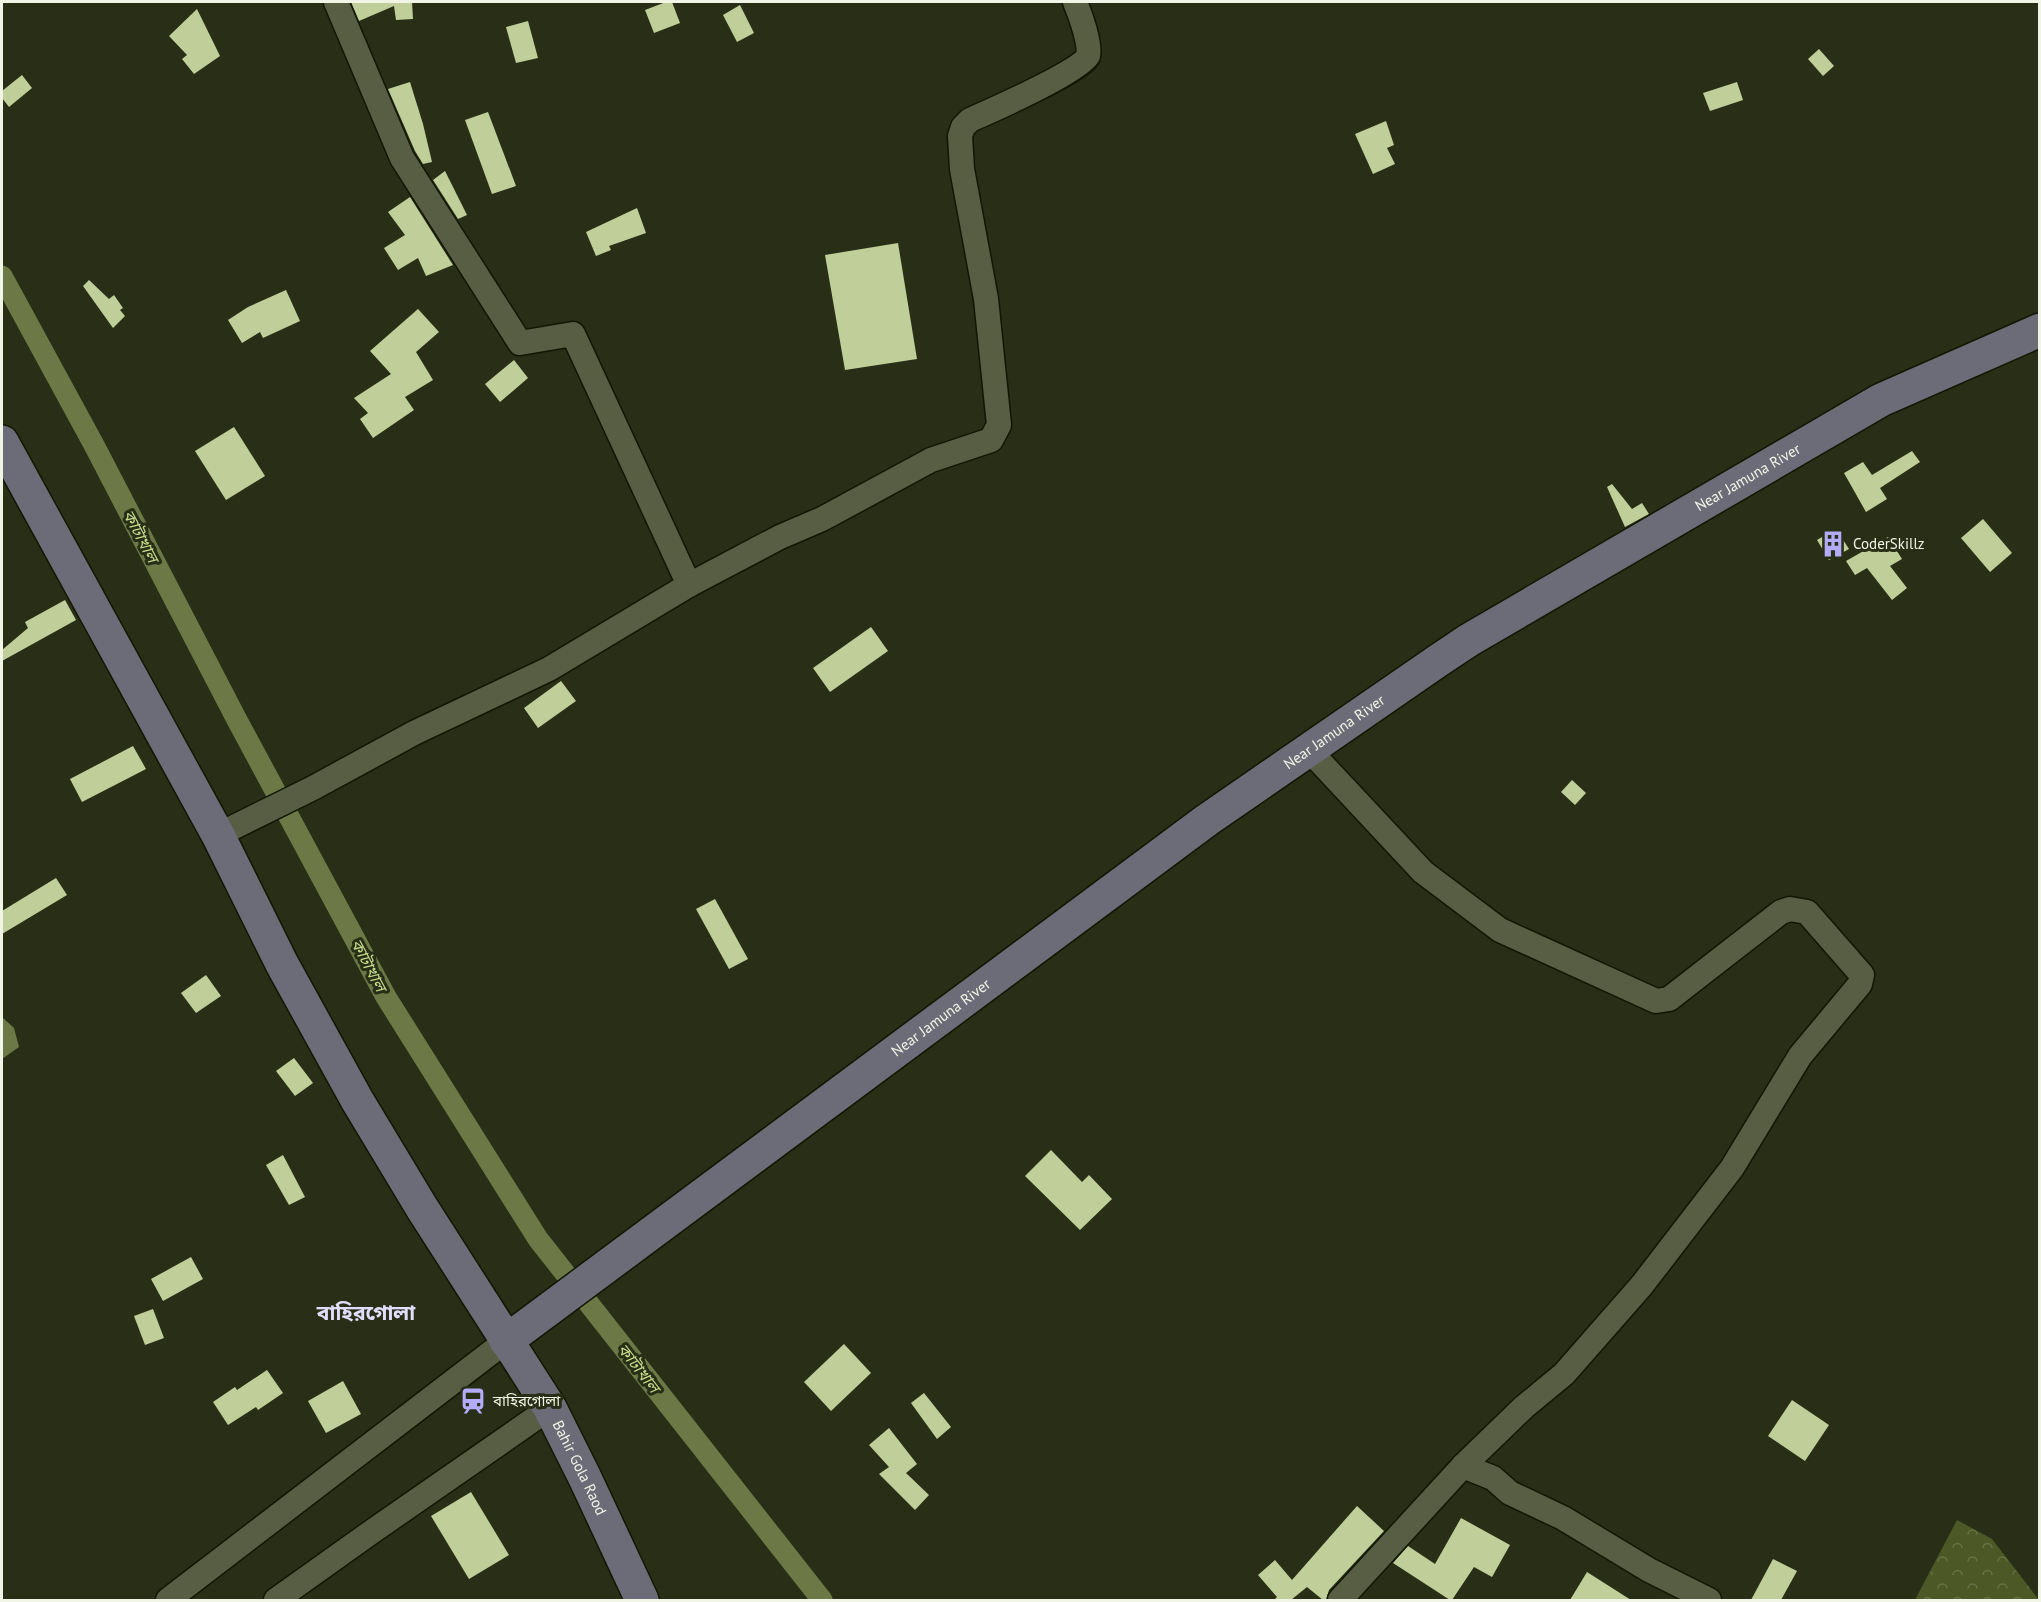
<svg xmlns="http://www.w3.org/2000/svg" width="2041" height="1602" viewBox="0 0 2041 1602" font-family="'PT Sans','Noto Sans Bengali',sans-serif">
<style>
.forest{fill:url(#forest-crowns)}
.water{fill:#6c7946}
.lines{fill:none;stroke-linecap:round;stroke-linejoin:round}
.canal{stroke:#6c7946;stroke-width:21}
.building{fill:#c0cf99}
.street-casing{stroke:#111702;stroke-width:27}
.secondary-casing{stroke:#111702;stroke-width:36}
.street{stroke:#575e44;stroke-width:24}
.secondary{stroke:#6c6c79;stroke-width:33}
.labels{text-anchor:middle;stroke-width:6;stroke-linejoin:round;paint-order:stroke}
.street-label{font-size:15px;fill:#f0f5e5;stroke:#292f16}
.poi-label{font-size:15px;fill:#f0f5e5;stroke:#292f16;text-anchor:start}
.water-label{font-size:16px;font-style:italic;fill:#c5da8b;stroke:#292f16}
.district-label{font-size:21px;font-weight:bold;fill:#e0defc;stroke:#292f16}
</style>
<defs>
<pattern id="forest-crowns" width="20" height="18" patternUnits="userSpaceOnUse" patternTransform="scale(1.5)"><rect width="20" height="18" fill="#4c5926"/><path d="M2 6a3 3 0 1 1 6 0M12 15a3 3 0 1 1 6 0" fill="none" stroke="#667145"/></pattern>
</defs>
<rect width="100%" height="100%" fill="#292f16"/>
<polygon class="forest" points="1957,1520 1992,1539 2039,1600 1915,1600"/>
<polygon class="water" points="2,1017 14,1028 19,1047 2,1059"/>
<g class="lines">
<polyline class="canal" points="2,276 94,445 237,720 386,997 538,1239 822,1600"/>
</g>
<g class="building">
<polygon points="351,2 412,2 413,19 396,20 394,6 359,21"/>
<polygon points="666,2 672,2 680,23 654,33 645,10"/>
<polygon points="740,5 754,33 737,42 723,15"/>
<polygon points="197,9 220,56 194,74 182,59 187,55 169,36"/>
<polygon points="528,21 538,58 516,63 506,27"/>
<polygon points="1819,49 1834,66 1823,76 1808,59"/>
<polygon points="22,75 32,88 9,107 2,98 2,91"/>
<polygon points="410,82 423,124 432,162 423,164 415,151 388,89"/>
<polygon points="1737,82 1743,100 1710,111 1703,93"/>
<polygon points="488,112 516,186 492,194 465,120"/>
<polygon points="1386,121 1394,145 1387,148 1395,164 1373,174 1355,134"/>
<polygon points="445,171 467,215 458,219 433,180"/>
<polygon points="410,197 453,265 426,276 418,258 398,270 384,248 405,235 388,212"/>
<polygon points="637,208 646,233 609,246 611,250 596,256 586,232"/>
<polygon points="898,243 917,359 845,370 825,255"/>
<polygon points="89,280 109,299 114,295 123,308 120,310 125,316 113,328 83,286"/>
<polygon points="286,290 300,321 263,338 260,332 242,343 228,320 248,307"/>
<polygon points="418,309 439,332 416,352 433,380 405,397 414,410 373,438 360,419 368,413 354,398 391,374 370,351"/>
<polygon points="514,360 528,378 500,402 485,384"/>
<polygon points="234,427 265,476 226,500 195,451"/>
<polygon points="1912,451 1920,462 1880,488 1887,499 1866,512 1844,473 1863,462 1872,475"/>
<polygon points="1612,484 1632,509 1642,503 1649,514 1625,527 1607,487"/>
<polygon points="1983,519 2012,553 1990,572 1961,538"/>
<polygon points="1836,529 1849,549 1829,560 1817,540"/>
<polygon points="1888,537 1902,559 1890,566 1907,588 1892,600 1867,568 1855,575 1846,561"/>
<polygon points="65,600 76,620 2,661 2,650 28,628 25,622"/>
<polygon points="871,627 888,651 830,692 813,668"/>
<polygon points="561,681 576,701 538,728 524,708"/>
<polygon points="133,746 146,769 82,802 70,779"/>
<polygon points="1572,780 1586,793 1575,805 1561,792"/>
<polygon points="56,878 67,895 2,934 2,911"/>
<polygon points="715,899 748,959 729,969 696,909"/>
<polygon points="206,975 221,996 196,1013 181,993"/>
<polygon points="294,1058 313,1083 295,1096 276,1071"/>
<polygon points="1051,1150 1082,1182 1089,1175 1112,1199 1080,1230 1025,1176"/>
<polygon points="283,1155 305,1197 289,1205 266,1165"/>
<polygon points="191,1257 203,1279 163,1301 151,1279"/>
<polygon points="153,1309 164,1338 145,1345 134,1316"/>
<polygon points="844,1344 871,1373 831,1411 804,1382"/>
<polygon points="267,1370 283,1393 258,1410 256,1407 228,1425 213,1402 235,1387 237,1390"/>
<polygon points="343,1381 361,1414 326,1433 308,1401"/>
<polygon points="924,1393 951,1427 937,1439 911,1403"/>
<polygon points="1792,1400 1829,1425 1805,1461 1768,1436"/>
<polygon points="889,1428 917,1464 906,1473 929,1495 915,1510 879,1474 889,1467 869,1445"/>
<polygon points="471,1492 509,1555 469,1579 431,1516"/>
<polygon points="1357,1506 1384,1531 1329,1590 1326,1600 1323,1600 1307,1587 1291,1600 1274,1600 1277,1597 1258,1575 1275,1560 1292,1580"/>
<polygon points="1461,1518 1510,1545 1492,1577 1474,1567 1452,1600 1450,1600 1393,1563 1408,1546 1435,1564"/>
<polygon points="1773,1559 1797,1571 1781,1600 1751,1600"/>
<polygon points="1587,1572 1631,1600 1570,1600"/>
</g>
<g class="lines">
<g class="street-casing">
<g id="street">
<polyline points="336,2 402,158 520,343 573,334 689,585"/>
<polyline points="1309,750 1423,872 1500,930 1656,1001 1669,999 1781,912 1790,909 1807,912 1862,975 1860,984 1800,1056 1732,1168 1642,1285 1564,1374 1524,1407 1463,1466 1340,1600"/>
<path d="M 218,835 L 313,788 L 414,733 L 549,669 L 689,585 L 780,537 L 822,519 L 931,460 L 991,440 L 999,425 L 986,299 L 962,169 L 960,136 L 963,127 L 970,120 C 986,113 1086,69 1088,56 C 1091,44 1080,14 1075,2"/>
<polyline points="1463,1466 1493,1478 1510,1493 1563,1518 1649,1570 1709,1600"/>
<polyline points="168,1600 506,1341"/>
<polyline points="276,1600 370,1533 550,1408"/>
</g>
</g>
<g class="secondary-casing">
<g id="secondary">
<path id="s1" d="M 2,442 L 218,835 L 282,964 L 357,1100 L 422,1208 L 550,1408 L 585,1478 L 642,1600"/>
<path id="s2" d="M 506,1341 L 1207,820 L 1439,660 L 1469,640 L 1881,400 L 2040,330"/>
</g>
</g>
<use href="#street" class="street"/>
<use href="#secondary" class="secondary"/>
</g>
<defs>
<g id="building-bare" transform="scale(2.07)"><path d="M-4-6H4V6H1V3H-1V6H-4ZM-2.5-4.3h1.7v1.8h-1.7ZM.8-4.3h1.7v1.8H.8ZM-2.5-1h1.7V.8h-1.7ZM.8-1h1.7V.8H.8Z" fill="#b4acf9" stroke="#292f16" stroke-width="2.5" paint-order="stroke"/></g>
<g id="station-bare" transform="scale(2.07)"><path d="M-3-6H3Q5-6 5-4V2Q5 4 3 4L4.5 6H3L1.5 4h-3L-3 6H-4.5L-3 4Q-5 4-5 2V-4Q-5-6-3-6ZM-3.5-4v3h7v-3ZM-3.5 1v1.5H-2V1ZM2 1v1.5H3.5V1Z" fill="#b4acf9" stroke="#292f16" stroke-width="2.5" paint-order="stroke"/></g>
</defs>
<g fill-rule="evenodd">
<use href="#building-bare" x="1833" y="544"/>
<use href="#station-bare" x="473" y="1401"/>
</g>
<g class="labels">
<g class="street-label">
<text dy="5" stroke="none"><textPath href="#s2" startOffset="1514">Near Jamuna River</textPath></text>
<text dy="5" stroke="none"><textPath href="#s2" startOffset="1028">Near Jamuna River</textPath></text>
<text dy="5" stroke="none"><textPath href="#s2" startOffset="542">Near Jamuna River</textPath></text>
<text dy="5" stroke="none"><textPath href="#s1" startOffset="1178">Bahir Gola Raod</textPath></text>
</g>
<g class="poi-label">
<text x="1853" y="549">CoderSkillz</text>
<text x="493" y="1406">বাহিরগোলা</text>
</g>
<g class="water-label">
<text transform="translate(141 536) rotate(62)" y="6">কাটাখাল</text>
<text transform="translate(369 965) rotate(62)" y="6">কাটাখাল</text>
<text transform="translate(639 1368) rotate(52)" y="6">কাটাখাল</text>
</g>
<g class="district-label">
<text x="366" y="1320">বাহিরগোলা</text>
</g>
</g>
<rect width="2041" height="1602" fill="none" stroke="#f0f5e5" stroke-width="6"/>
</svg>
